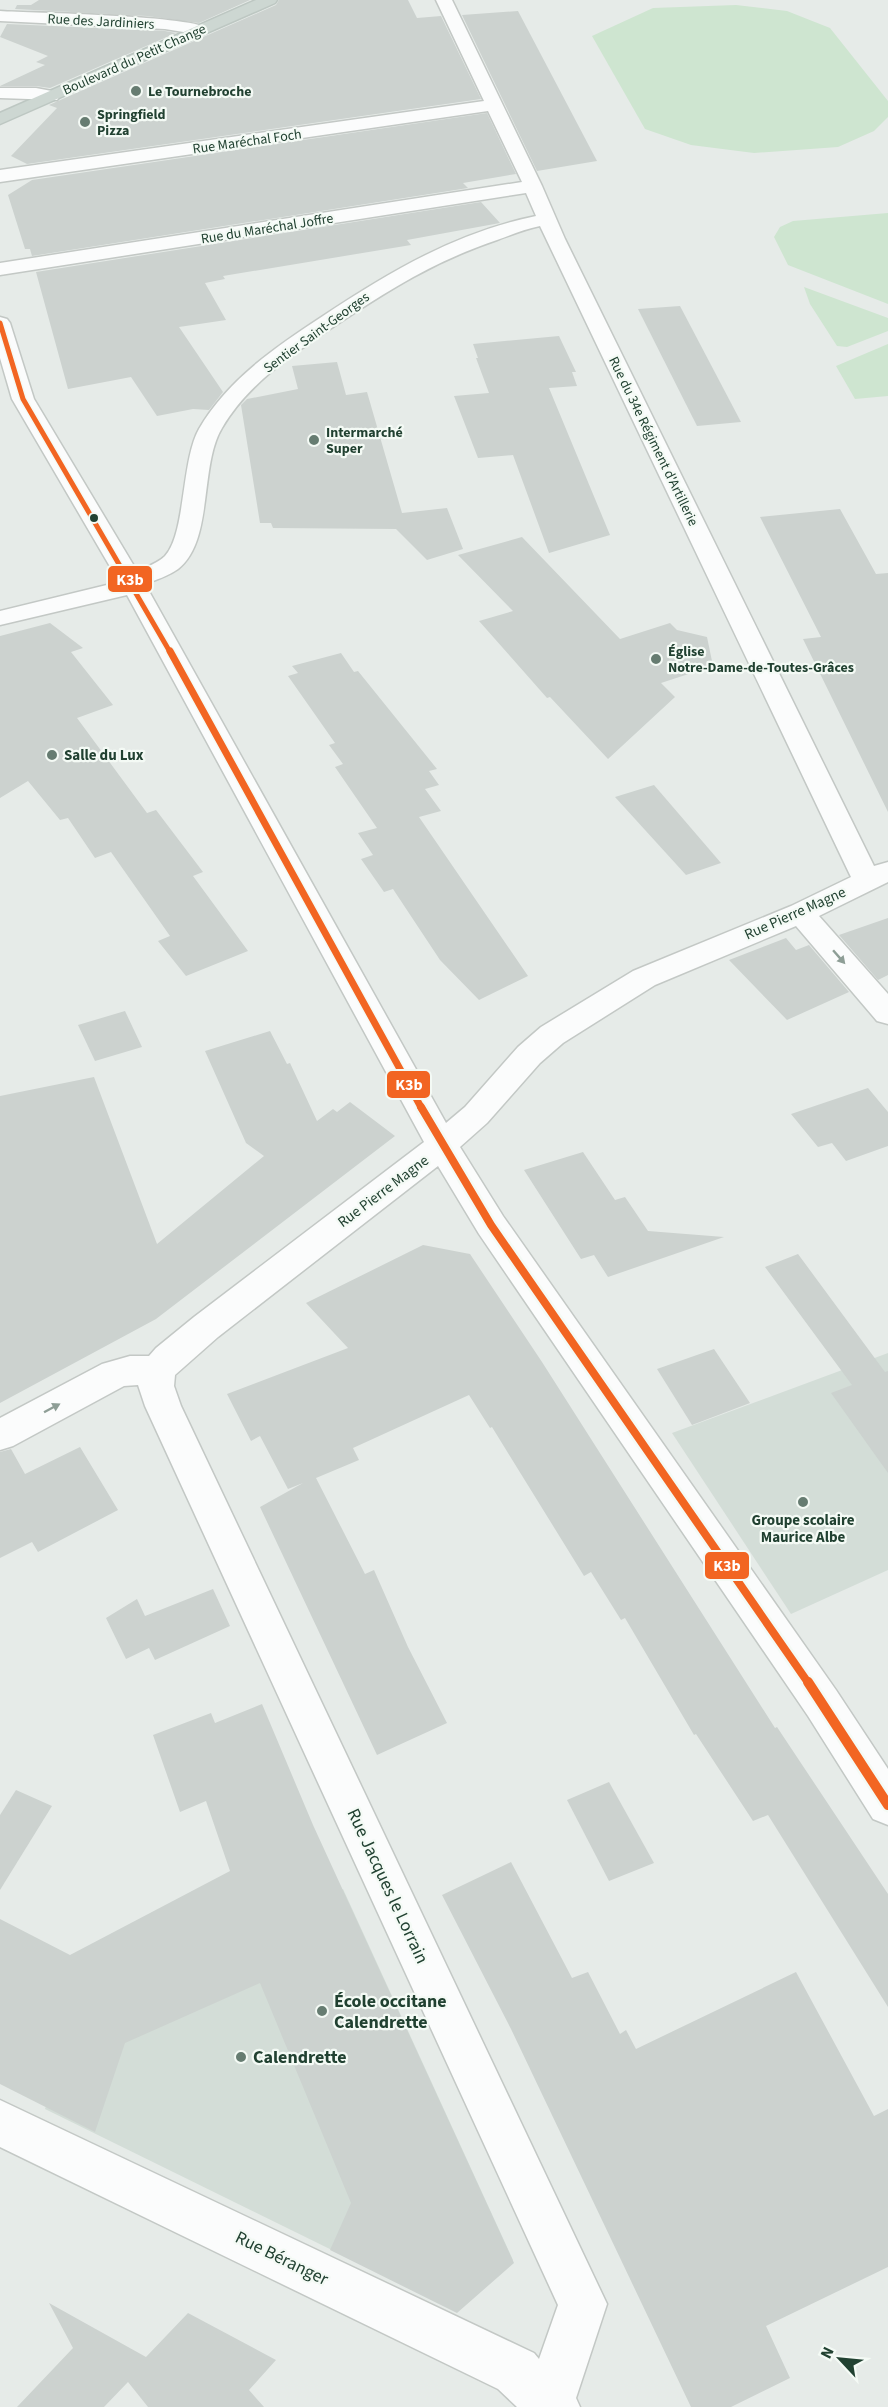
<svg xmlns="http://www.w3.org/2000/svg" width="888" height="2407" viewBox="0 0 888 2407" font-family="'Source Sans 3',sans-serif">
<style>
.built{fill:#d3ddd7}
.green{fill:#cee5d0}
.building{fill:#ccd2cf}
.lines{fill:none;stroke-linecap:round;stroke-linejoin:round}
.minor-casing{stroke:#c3c8c5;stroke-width:3}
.major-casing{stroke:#bdc7c2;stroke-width:3}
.minor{fill:#fbfcfc;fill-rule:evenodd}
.major{fill:#cdd7d2;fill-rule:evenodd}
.bus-1-far3-casing{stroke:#f4faf5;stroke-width:8}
.bus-1-far2-casing{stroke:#f4faf5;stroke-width:10}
.bus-1-far1-casing{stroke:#f4faf5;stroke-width:13}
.bus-1-casing{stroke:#f4faf5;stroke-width:15}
.bus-1-far3{stroke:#f26522;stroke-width:5}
.bus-1-far2{stroke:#f26522;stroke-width:7}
.bus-1-far1{stroke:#f26522;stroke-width:8}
.bus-1{stroke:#f26522;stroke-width:10}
.oneway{fill:#8e9e96}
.poi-dot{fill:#667c71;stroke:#f4faf5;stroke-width:2}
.bus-dot{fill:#214131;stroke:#f4faf5;stroke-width:2}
.labels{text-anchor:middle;stroke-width:4.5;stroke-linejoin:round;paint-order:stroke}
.far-street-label{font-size:14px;fill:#214131;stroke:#f4faf5}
.far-poi-label{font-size:14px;font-weight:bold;fill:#214131;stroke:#f4faf5;text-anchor:start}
.poi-label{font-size:15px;font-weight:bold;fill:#214131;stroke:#f4faf5;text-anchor:start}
.street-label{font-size:15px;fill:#214131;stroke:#f4faf5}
.near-street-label{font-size:18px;fill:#214131;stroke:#f4faf5}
.near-poi-label{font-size:18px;font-weight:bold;fill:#214131;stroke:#f4faf5;text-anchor:start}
.line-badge{stroke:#f4faf5;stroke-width:2}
.badge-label{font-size:16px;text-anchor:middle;font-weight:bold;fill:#fff}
</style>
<rect width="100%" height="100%" fill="#e6ebe8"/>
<g class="built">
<polygon points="888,1353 888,1570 791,1614 672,1433"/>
<polygon points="343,1889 513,2260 456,2311 45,2109 81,2004"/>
</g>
<g class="green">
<polygon points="736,5 787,11 830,28 888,101 888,117 874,131 838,147 754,153 691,145 645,129 592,36 653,8"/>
<polygon points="888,213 888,304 788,265 774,237 780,227 793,221"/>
<polygon points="804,287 888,318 888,331 847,347 837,346 810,304"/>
<polygon points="888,344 888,396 855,399 836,366"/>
</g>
<g class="building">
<polygon points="39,0 250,0 199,23 147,16 15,9 17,5 31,5"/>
<polygon points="279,0 408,0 417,18 441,16 481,99 27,164 11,156 57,108 49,105 276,5"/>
<polygon points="518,11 597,161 537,171 462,15"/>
<polygon points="7,24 165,31 176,33 50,88 36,86 0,86 45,65 36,62 48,56 0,37"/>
<polygon points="487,113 516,174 463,183 468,188 32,256 30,249 25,249 8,195 32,180"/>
<polygon points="481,202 500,223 407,240 411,245 223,276 225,279 205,283 226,320 179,327 223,392 209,410 193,409 157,416 131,377 68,389 36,272"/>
<polygon points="680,306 741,422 697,426 638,309"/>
<polygon points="559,336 576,372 572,372 577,386 549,388 610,535 549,553 513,455 478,458 454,396 489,393 476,358 478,358 473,344"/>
<polygon points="337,362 346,395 367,392 402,513 447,508 463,549 427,560 396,529 273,528 271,523 260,523 241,405 247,399 298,389 292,366"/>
<polygon points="840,509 876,574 888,573 888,812 803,639 821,637 760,517"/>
<polygon points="522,537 620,639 670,623 677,630 707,637 713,666 661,683 675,697 608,759 550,697 547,698 479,621 513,611 458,555"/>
<polygon points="50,623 83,648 71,652 113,705 77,718 147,813 156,810 203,872 193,876 248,951 186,976 158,941 170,936 111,852 95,858 68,818 60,820 28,781 0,798 0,636"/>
<polygon points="341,653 354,672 358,671 437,769 429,771 439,785 425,789 441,811 419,817 528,976 479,1000 440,960 393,889 384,892 361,859 373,855 358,833 377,828 335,767 343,764 329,745 335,743 288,676 298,673 292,666"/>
<polygon points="654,785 721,863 686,875 615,797"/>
<polygon points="888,918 888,975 878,980 839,935"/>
<polygon points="786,938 796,950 809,945 849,992 787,1020 729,960"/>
<polygon points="125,1011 142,1047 95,1061 78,1025"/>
<polygon points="270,1031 287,1064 290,1063 317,1121 333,1109 337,1112 350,1102 395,1136 156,1319 0,1403 0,1096 94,1077 157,1244 264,1156 246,1143 205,1051"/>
<polygon points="868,1088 888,1112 888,1146 846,1161 832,1143 818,1147 791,1114"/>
<polygon points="583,1152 615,1200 625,1197 648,1231 724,1237 608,1277 594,1255 581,1259 524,1170"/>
<polygon points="423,1245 470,1254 542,1362 775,1728 777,1727 888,1894 888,2007 768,1815 753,1821 696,1734 694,1735 625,1618 621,1620 591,1572 584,1576 492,1427 490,1428 469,1395 353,1448 359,1460 316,1478 365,1574 374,1570 408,1647 447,1723 377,1755 260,1507 303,1483 288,1489 260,1436 251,1441 227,1394 348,1348 306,1303"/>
<polygon points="798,1254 885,1372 888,1371 888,1473 831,1393 852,1385 765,1267"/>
<polygon points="714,1349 750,1403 692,1425 657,1369"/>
<polygon points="80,1447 118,1510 38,1552 32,1542 0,1558 0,1452 11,1449 25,1474"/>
<polygon points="213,1589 230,1626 155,1660 149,1648 126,1659 106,1618 137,1599 145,1616"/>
<polygon points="262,1704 313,1825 514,2263 457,2313 330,2250 351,2203 260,1983 125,2043 95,2132 0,2084 0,1919 70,1955 230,1871 206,1801 180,1812 153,1735 211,1713 215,1723"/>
<polygon points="609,1782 654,1863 609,1881 567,1800"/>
<polygon points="16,1790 52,1806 0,1890 0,1815"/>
<polygon points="511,1862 572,1978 588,1972 620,2034 626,2030 636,2049 796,1972 874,2116 888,2109 888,2267 766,2326 790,2378 731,2407 691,2407 511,2029 442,1895"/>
<polygon points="49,2303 146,2357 188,2313 276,2360 249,2390 264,2407 148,2407 128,2382 104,2407 17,2407 73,2348"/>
</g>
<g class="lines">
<g class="minor-casing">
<g id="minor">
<path d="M 436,0 L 452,0 L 542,186 L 565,239 L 874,866 L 888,862 L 888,882 L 819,916 L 888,994 L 888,1024 L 877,1021 L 796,926 L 655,985 L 563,1043 L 540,1063 L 487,1123 L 460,1147 L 503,1216 L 836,1690 L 888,1769 L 888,1825 L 873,1819 L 808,1716 L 479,1234 L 438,1166 L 218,1337 L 175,1375 L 174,1386 L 181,1406 L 607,2304 L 576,2398 L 580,2407 L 517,2407 L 498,2389 L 0,2147 L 0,2100 L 534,2353 L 539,2359 L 558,2305 L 145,1406 L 138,1385 L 124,1386 L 13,1446 L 0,1450 L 0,1418 L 102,1364 L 130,1356 L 149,1356 L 156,1348 L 194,1317 L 424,1142 L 127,595 L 0,625 L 0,611 L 119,582 L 12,399 L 0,358 L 0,317 L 7,319 L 10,323 L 34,399 L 137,571 C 146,567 158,563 165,556 C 186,533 181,461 199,429 C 227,380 277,346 323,316 C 389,272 457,232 536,216 L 526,193 L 0,275 L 0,263 L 522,182 L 488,111 L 0,182 L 0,170 L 484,101 ZM 540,226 L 851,877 L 791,906 L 633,971 L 541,1027 L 518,1047 L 465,1107 L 446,1123 L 145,584 C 156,580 168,576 178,569 C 214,541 199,466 222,428 C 248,383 295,353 336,325 C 390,289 435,261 497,240 C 511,235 525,229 540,226 Z"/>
<path d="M 0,11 C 29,13 199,15 210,30 L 202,35 L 165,29 L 0,21 Z"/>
<polygon points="0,88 36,88 57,92 60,96 57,100 0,98"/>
</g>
</g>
<g class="major-casing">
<polygon id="major" points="256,0 277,0 275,3 0,124 0,113"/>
</g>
<use href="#minor" class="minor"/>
<use href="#major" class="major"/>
<g class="bus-1-far3-casing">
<polyline id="bus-1-far3" points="0,323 23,399 170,652"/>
</g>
<g class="bus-1-far2-casing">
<polyline id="bus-1-far2" points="170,651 422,1109"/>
</g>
<g class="bus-1-far1-casing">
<polyline id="bus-1-far1" points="421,1107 491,1225 809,1684"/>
</g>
<g class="bus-1-casing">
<polyline id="bus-1" points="808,1682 888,1805"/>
</g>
<use href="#bus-1-far3" class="bus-1-far3"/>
<use href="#bus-1-far2" class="bus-1-far2"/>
<use href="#bus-1-far1" class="bus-1-far1"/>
<use href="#bus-1" class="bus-1"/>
</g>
<defs><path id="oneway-solid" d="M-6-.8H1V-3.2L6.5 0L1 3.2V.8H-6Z" transform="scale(1.5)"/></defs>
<g class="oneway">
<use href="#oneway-solid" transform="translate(839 957) rotate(49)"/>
<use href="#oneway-solid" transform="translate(52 1408) rotate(-28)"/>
</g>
<g class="poi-dot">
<circle cx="136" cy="91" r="6"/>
<circle cx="85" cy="122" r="6"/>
<circle cx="314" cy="440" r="6"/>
<circle cx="656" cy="659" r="6"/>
<circle cx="52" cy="755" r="6"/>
<circle cx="803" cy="1502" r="6"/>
<circle cx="322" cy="2011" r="6"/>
<circle cx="241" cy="2057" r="6"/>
</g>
<circle class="bus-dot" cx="94" cy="518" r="5"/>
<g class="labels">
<g class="far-street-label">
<text transform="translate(101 21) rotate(3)" y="5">Rue des Jardiniers</text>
<text transform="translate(134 59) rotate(-24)" y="5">Boulevard du Petit Change</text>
<text transform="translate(247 141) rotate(-8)" y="5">Rue Maréchal Foch</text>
<text transform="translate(267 228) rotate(-9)" y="5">Rue du Maréchal Joffre</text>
<text transform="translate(316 332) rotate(-36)" y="5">Sentier Saint-Georges</text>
<text transform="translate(654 441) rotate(64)" y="5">Rue du 34e Régiment d'Artillerie</text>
</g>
<g class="far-poi-label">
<text x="148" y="96">Le Tournebroche</text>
<text x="97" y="119">Springfield<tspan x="97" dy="16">Pizza</tspan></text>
<text x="326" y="437">Intermarché<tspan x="326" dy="16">Super</tspan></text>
<text x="668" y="656">Église<tspan x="668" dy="16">Notre-Dame-de-Toutes-Grâces</tspan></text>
</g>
<g class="poi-label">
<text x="64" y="760">Salle du Lux</text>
<text x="803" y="1525" text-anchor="middle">Groupe scolaire<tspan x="803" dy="17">Maurice Albe</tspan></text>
</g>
<g class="street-label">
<text transform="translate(795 913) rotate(-24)" y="5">Rue Pierre Magne</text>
<text transform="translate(383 1191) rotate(-37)" y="5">Rue Pierre Magne</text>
</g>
<g class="near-street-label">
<text transform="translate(388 1886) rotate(65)" y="6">Rue Jacques le Lorrain</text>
<text transform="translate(282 2258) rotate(26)" y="6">Rue Béranger</text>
</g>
<g class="near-poi-label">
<text x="334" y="2007">École occitane<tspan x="334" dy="21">Calendrette</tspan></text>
<text x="253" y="2063">Calendrette</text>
</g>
</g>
<g class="line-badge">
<rect x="107" y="565" width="46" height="28" rx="6" fill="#f26522"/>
<rect x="386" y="1070" width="45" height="29" rx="6" fill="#f26522"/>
<rect x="704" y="1551" width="46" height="29" rx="6" fill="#f26522"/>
</g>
<g class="badge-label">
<text x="130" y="585">K3b</text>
<text x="409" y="1090">K3b</text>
<text x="727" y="1571">K3b</text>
</g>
<g transform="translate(840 2359) rotate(296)" stroke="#f4faf5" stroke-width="4.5" paint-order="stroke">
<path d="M0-4.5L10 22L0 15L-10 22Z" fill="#214131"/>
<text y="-9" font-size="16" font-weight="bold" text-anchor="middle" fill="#214131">N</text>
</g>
</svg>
